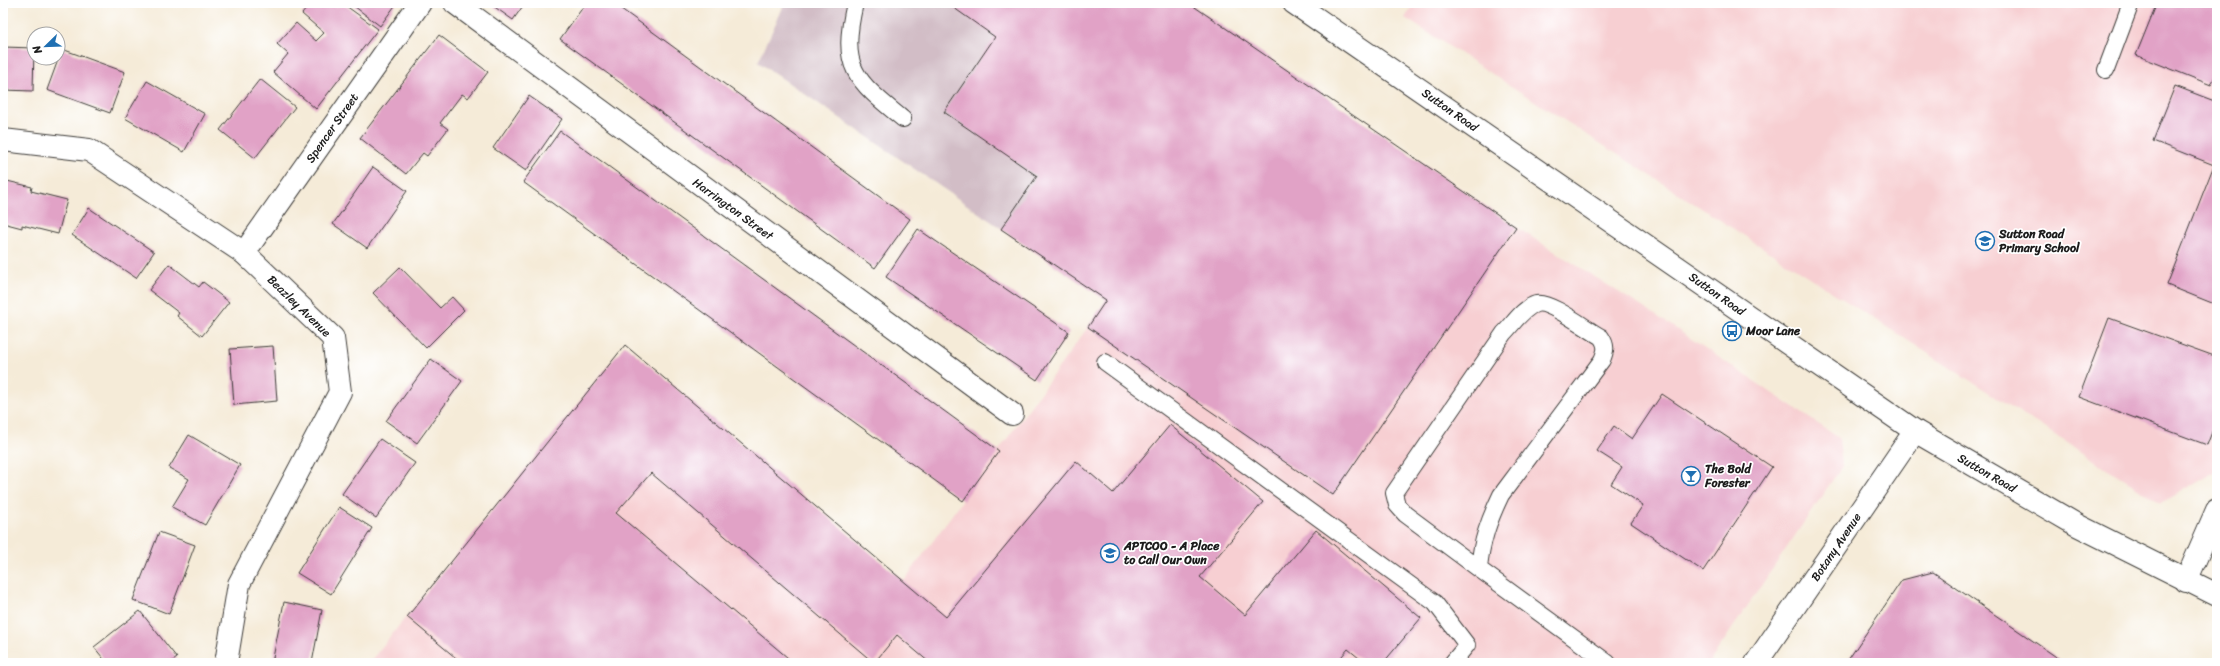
<svg xmlns="http://www.w3.org/2000/svg" width="2220" height="666" viewBox="0 0 2220 666" font-family="Sriracha,sans-serif">
<style>
.built{fill:#f7cfd2}
.industrial{fill:#d2bdc6}
.building{fill:#e1a2c6}
.lines{fill:none;stroke-linecap:round;stroke-linejoin:round}
.service-casing{stroke:#3d3b38;stroke-width:18}
.minor-casing{stroke:#3d3b38;stroke-width:24}
.trunk-casing{stroke:#3d3b38;stroke-width:24}
.service{stroke:#fff;stroke-width:16}
.minor{stroke:#fff;stroke-width:22}
.trunk{stroke:#fff;stroke-width:22}
.labels{text-anchor:middle;stroke-width:3.5;stroke-linejoin:round;paint-order:stroke}
.street-label{font-size:12px;fill:#1c1c1c;stroke:#fff}
.poi-label{font-size:12px;font-weight:bold;fill:#1c1c1c;stroke:#fff;text-anchor:start}
</style>
<rect width="100%" height="100%" fill="#fff"/>
<filter id="ink" filterUnits="userSpaceOnUse"><feTurbulence type="fractalNoise" baseFrequency=".025" numOctaves="2"/><feDisplacementMap in="SourceGraphic" scale="8" xChannelSelector="R" yChannelSelector="G"/><feConvolveMatrix kernelMatrix="1 2 1 2 8 2 1 2 1" color-interpolation-filters="sRGB"/></filter>
<filter id="wash" filterUnits="userSpaceOnUse"><feTurbulence type="fractalNoise" baseFrequency=".012" numOctaves="4" result="noise"/><feDisplacementMap in="SourceGraphic" scale="16" xChannelSelector="R" yChannelSelector="G"/><feGaussianBlur stdDeviation="0.9" result="paint"/><feColorMatrix in="noise" values="0 0 0 0 0 0 0 0 0 0 0 0 0 0 0 0 0 1.4 0 .05"/><feComposite in="paint" operator="in"/></filter>
<g filter="url(#wash)">
<rect width="100%" height="100%" fill="#f5ebd8"/>
<g class="built">
<polygon points="1414,3 2217,3 2217,465 2215,471 2161,503 1405,18"/>
<polygon points="1516,227 1666,322 1839,438 1842,466 1709,663 369,663 625,345 904,581 1088,327 1333,495"/>
</g>
<polygon class="industrial" points="785,3 1189,3 1516,227 1333,495 1088,327 1106,300 758,62"/>
<g id="blocks">
<g class="building">
<polygon points="311,3 331,3 336,7 342,3 378,29 316,109 273,72 288,54 277,44 296,23 316,41 324,33 302,14"/>
<polygon points="350,3 397,3 380,26"/>
<polygon points="489,3 525,3 513,20"/>
<polygon points="586,3 613,3 910,219 875,268 560,39"/>
<polygon points="947,3 1189,3 1516,227 1333,495 1088,327 1106,300 1001,229 1037,176 944,112 995,37"/>
<polygon points="2157,3 2217,3 2217,72 2211,85 2136,55"/>
<polygon points="439,35 488,72 468,98 462,94 440,123 448,129 427,156 423,153 406,174 360,138"/>
<polygon points="3,47 34,48 33,91 3,90"/>
<polygon points="62,49 125,72 110,113 47,90"/>
<polygon points="260,79 295,107 255,158 220,130"/>
<polygon points="147,81 205,114 184,152 125,118"/>
<polygon points="2175,86 2217,102 2217,305 2167,285 2214,165 2153,141"/>
<polygon points="529,96 562,119 526,171 493,148"/>
<polygon points="560,131 999,451 963,501 523,182"/>
<polygon points="373,167 407,191 367,248 333,224"/>
<polygon points="3,180 32,187 31,191 67,200 58,234 22,225 22,228 3,223"/>
<polygon points="89,208 154,252 136,278 72,235"/>
<polygon points="918,229 1069,332 1037,380 886,277"/>
<polygon points="169,264 199,287 203,282 229,302 202,336 177,316 179,313 149,290"/>
<polygon points="400,267 440,308 452,297 464,310 426,348 373,293"/>
<polygon points="2109,318 2217,357 2217,419 2207,445 2079,397"/>
<polygon points="625,345 946,617 1076,461 1113,493 1170,425 1263,502 1200,577 1245,615 1316,530 1421,618 1383,663 1365,663 1348,649 1336,663 930,663 897,635 874,663 651,473 616,513 794,663 462,663 407,617"/>
<polygon points="273,346 277,401 234,405 230,349"/>
<polygon points="431,359 462,381 417,443 386,421"/>
<polygon points="1662,394 1772,467 1703,571 1631,523 1643,505 1611,484 1622,467 1597,451 1614,426 1632,439"/>
<polygon points="189,435 240,465 205,525 172,507 189,479 169,468"/>
<polygon points="380,439 415,463 376,518 342,494"/>
<polygon points="339,507 372,528 331,594 297,573"/>
<polygon points="159,532 195,545 169,614 133,600"/>
<polygon points="1933,572 2065,663 1846,663 1902,580"/>
<polygon points="284,602 322,610 312,663 272,663"/>
<polygon points="140,611 177,658 170,663 107,663 94,647"/>
</g>
</g>
</g>
<g filter="url(#ink)">
<use href="#blocks" fill-opacity="0" stroke="#3d3b38" stroke-width="1"/>
<g class="lines">
<g class="service-casing">
<g id="service">
<path d="M 855,3 C 840,68 854,79 903,119"/>
<polyline points="2106,70 2131,3"/>
<polyline points="1105,362 1435,603 1467,645 1452,663"/>
<path d="M 1479,569 L 1405,514 L 1397,505 L 1394,493 L 1504,333 C 1513,324 1523,308 1536,304 C 1549,300 1588,330 1601,337 C 1607,346 1606,350 1602,360 L 1501,495 C 1489,520 1481,542 1479,569 L 1608,663"/>
</g>
</g>
<g class="minor-casing">
<g id="minor">
<polyline points="455,3 1012,414"/>
<polyline points="3,140 89,150 244,253 333,338 340,392 239,584 226,663"/>
<polyline points="244,253 420,3"/>
<polyline points="2186,581 2217,510"/>
<polyline points="1756,663 1915,431"/>
</g>
</g>
<g class="trunk-casing">
<polyline id="trunk" points="1294,3 1915,431 2077,525 2217,595"/>
</g>
<use href="#service" class="service"/>
<use href="#minor" class="minor"/>
<use href="#trunk" class="trunk"/>
</g>
</g>
<defs>
<g id="school-ring" transform="scale(1)"><circle r="9.5" fill="#fff" stroke="#1f6fb2" stroke-width="1.5"/><path d="M0-5L7-2L0 1L-7-2ZM-4 1L0 2.5L4 1V4Q0 6-4 4Z" fill="#1f6fb2"/></g>
<g id="bus-ring" transform="scale(1)"><circle r="9.5" fill="#fff" stroke="#1f6fb2" stroke-width="1.5"/><path d="M-5-6H5V4H4V6H2V4H-2V6H-4V4H-5ZM-3.5-4V0h7V-4ZM-3.5 1.2v1.5H-2V1.2ZM2 1.2v1.5H3.5V1.2Z" fill="#1f6fb2"/></g>
<g id="bar-ring" transform="scale(1)"><circle r="9.5" fill="#fff" stroke="#1f6fb2" stroke-width="1.5"/><path d="M-6-5H6L.8 .8V4.5H3.5V6h-7V4.5H-.8V.8Z" fill="#1f6fb2"/></g>
</defs>
<g fill-rule="evenodd">
<use href="#school-ring" x="1985" y="241"/>
<use href="#bus-ring" x="1732" y="331"/>
<use href="#bar-ring" x="1691" y="476"/>
<use href="#school-ring" x="1110" y="553"/>
</g>
<g class="labels">
<g class="street-label">
<text transform="translate(1450 110) rotate(35)" y="4">Sutton Road</text>
<text transform="translate(332 128) rotate(-55)" y="4">Spencer Street</text>
<text transform="translate(733 209) rotate(36)" y="4">Harrington Street</text>
<text transform="translate(1717 294) rotate(35)" y="4">Sutton Road</text>
<text transform="translate(299 306) rotate(44)" y="4">Beazley Avenue</text>
<text transform="translate(1987 473) rotate(30)" y="4">Sutton Road</text>
<text transform="translate(1836 547) rotate(-56)" y="4">Botany Avenue</text>
</g>
<g class="poi-label">
<text x="1999" y="238">Sutton Road<tspan x="1999" dy="14">Primary School</tspan></text>
<text x="1746" y="335">Moor Lane</text>
<text x="1705" y="473">The Bold<tspan x="1705" dy="14">Forester</tspan></text>
<text x="1124" y="550">APTCOO - A Place<tspan x="1124" dy="14">to Call Our Own</tspan></text>
</g>
</g>
<rect width="2220" height="666" fill="none" stroke="#fff" stroke-width="16"/>
<g transform="translate(46 46) rotate(247)"><circle r="19" fill="#ffffff" stroke="#a4a4a4"/>
<path d="M0-3L7 15L0 10L-7 15Z" fill="#1f6fb2"/>
<text y="-6" font-size="11" font-weight="bold" text-anchor="middle" fill="#1c1c1c">N</text>
</g>
</svg>
